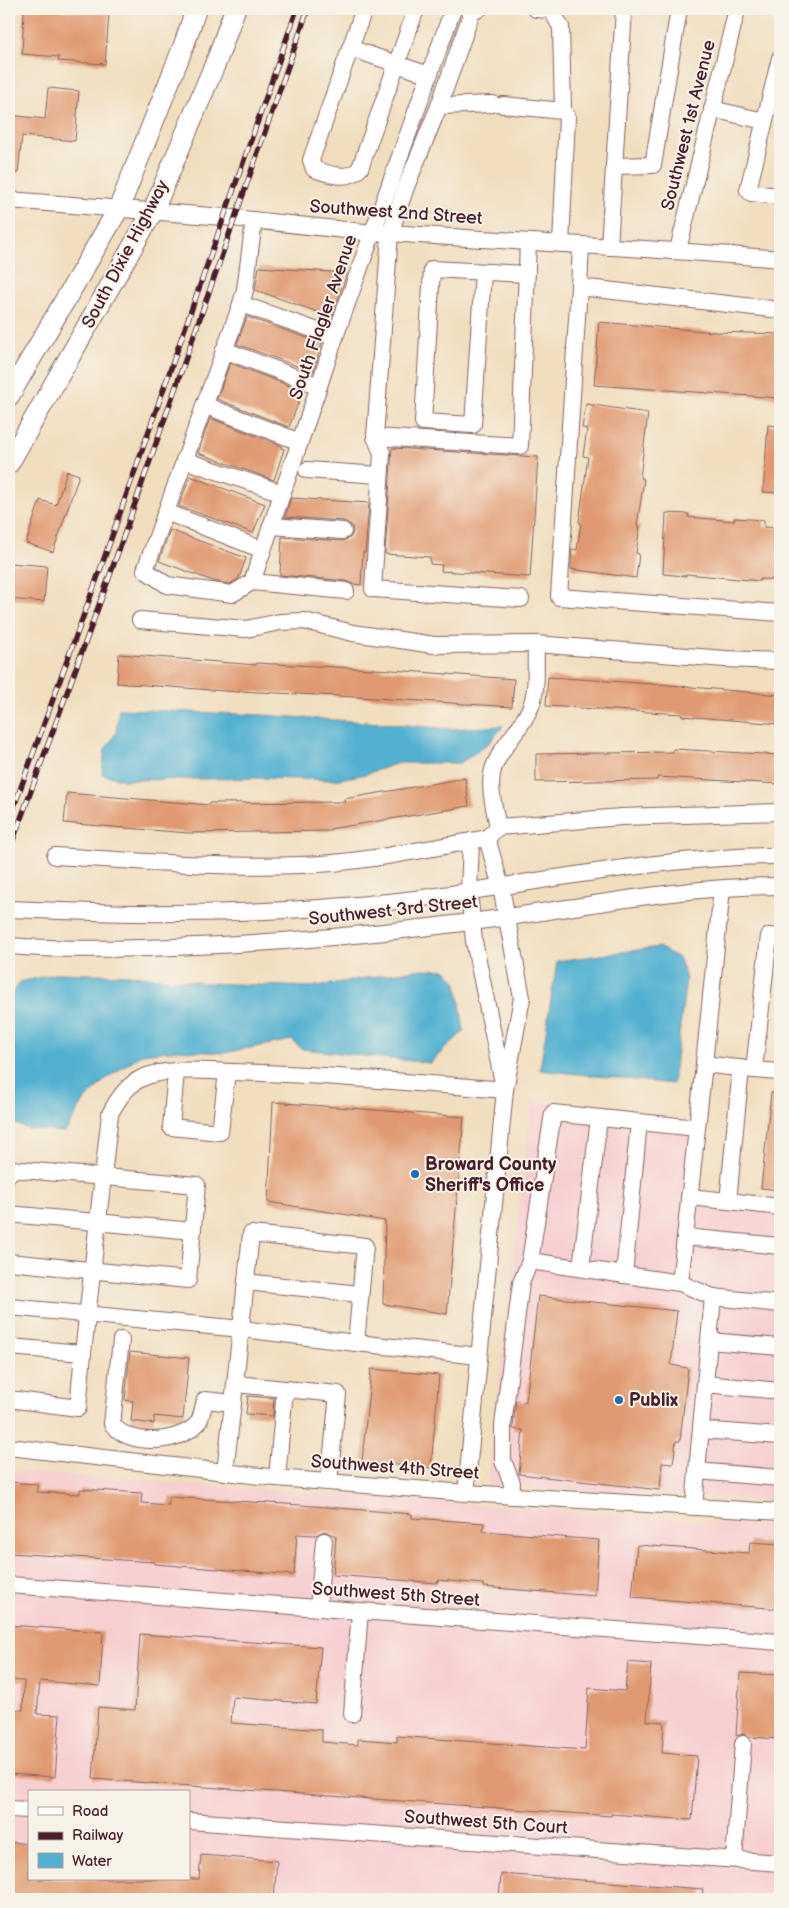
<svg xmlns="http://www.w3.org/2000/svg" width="789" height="1908" viewBox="0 0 789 1908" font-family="'Balsamiq Sans',sans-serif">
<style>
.built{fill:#f7cfd0;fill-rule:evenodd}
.water{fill:#51b0d0;stroke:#4e687e}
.building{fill:#e09970}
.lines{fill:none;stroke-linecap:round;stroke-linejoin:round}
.minor-casing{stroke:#84625f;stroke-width:18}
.major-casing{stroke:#84625f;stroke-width:22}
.minor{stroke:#fff;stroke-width:16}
.major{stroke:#fff;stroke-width:20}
.rail-casing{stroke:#4a1f2b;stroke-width:5.5}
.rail{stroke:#f7f3e8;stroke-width:4;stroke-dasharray:11;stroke-linecap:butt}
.poi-dot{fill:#1f6fb2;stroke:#f7f3e8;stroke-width:2}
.labels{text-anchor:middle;stroke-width:4;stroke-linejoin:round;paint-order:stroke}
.street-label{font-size:18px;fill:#4a1f2b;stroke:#f7f3e8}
.poi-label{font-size:18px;font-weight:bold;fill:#4a1f2b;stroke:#f7f3e8;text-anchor:start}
</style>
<rect width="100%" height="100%" fill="#f7f3e8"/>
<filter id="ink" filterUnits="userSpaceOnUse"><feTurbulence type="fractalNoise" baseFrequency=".02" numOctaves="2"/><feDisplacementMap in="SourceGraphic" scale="10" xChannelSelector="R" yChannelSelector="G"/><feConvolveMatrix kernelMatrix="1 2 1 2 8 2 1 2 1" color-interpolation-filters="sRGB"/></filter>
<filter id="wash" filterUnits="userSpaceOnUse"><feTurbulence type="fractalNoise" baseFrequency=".0096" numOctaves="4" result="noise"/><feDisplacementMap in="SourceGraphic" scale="20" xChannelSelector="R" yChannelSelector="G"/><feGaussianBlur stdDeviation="1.12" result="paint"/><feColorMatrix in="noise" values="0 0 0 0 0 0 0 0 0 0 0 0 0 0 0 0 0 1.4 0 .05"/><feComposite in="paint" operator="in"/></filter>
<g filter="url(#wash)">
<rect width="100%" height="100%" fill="#f1debf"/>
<g class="built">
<polygon points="532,1100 708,1124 699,1194 780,1203 780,1501 487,1485"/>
<path d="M 9,1471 L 780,1527 L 780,1899 L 9,1899 ZM 29,1792 L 189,1792 L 189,1879 L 29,1879 Z"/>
</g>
<g class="water">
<polygon points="119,709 261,715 395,724 449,729 503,726 490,742 460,763 398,763 366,774 334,780 263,778 125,780 102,774 105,750 116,733"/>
<polygon points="659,947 680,959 686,979 673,1084 540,1070 557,961"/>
<polygon points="422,969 446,970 457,983 464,1031 430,1063 302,1049 292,1040 223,1053 177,1050 142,1054 106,1079 84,1101 65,1132 28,1129 9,1121 9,998 20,982 58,973 130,975 206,983 311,987"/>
</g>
<g id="blocks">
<g class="building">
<polygon points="24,9 49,9 109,14 105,64 58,61 59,57 22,54"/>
<polygon points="48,88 79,91 75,141 22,136 18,173 9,173 9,115 45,119"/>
<polygon points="259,267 347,273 332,317 255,290"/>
<polygon points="247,317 322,343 313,372 237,344"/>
<polygon points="599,322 716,332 780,334 780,398 594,385"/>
<polygon points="230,363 303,391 289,427 217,399"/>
<polygon points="586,404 648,413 640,478 644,479 637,526 640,526 636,553 639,554 636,578 571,569 572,549 577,550 581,523 579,522 588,457 583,456 587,429 582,428"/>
<polygon points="210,418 282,446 281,448 284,449 274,480 198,453"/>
<polygon points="768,425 780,426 780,493 763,492"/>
<polygon points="392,448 538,457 530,577 441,571 442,565 430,564 430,557 385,554"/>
<polygon points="67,471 79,475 53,552 26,543 40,500 56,505"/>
<polygon points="190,476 265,504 253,533 179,506"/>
<polygon points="291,498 369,503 365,553 363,552 361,585 353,584 347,581 280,575 282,537 343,541 351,537 353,532 352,526 344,521 285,517"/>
<polygon points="666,513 689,514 688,517 734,521 734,518 764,520 764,527 780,528 780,580 760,579 760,581 686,574 686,576 663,574"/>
<polygon points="170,530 246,558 239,578 230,584 213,581 159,561"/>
<polygon points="9,563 47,566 44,602 9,599"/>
<polygon points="119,654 256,665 256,663 392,670 514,679 512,707 376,698 239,691 239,692 117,683"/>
<polygon points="548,677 669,685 780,695 780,724 682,716 682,714 546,706"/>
<polygon points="673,749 780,755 780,784 657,777 657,780 536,782 536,754 673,752"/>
<polygon points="465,778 469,806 330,829 330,831 188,833 64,823 67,793 209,805 209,803 345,802 344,799"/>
<polygon points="771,1093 780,1094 780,1190 761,1188"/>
<polygon points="273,1102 464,1117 447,1314 383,1304 385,1221 268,1202"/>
<polygon points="538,1296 677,1311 671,1365 688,1368 680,1441 676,1441 673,1464 662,1463 660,1490 519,1474 523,1430 513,1429 513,1426 516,1401 526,1402"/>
<polygon points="130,1352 189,1358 183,1419 154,1416 154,1424 131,1421 133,1401 125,1400"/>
<polygon points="371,1369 439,1375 431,1468 362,1462"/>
<polygon points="248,1396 274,1398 273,1416 246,1414"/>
<polygon points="9,1482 37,1484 37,1492 80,1494 80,1489 142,1493 141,1503 169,1505 169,1497 301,1505 412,1514 412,1518 484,1523 483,1531 599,1540 595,1596 483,1587 483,1584 438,1580 437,1583 333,1575 336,1536 324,1531 316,1535 297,1534 294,1575 154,1564 154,1562 9,1553"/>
<polygon points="750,1542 780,1544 780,1609 632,1597 637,1545 749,1553"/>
<polygon points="9,1625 103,1632 100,1686 40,1681 37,1714 60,1715 55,1777 9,1774 9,1709 23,1710 24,1681 9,1680"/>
<polygon points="140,1634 321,1647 316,1704 233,1697 231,1723 322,1730 322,1742 358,1745 358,1739 397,1742 397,1736 585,1750 589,1688 625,1691 628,1662 651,1664 647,1721 664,1722 662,1753 697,1756 692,1820 611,1814 611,1816 93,1779 98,1707 135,1710"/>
<polygon points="740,1673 780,1675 780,1739 749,1737 743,1734 736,1736"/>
<polygon points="9,1842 29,1844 29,1879 199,1879 201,1855 277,1861 274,1899 9,1899"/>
<polygon points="501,1874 703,1889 702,1899 499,1899"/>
</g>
</g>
</g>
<g filter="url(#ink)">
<use href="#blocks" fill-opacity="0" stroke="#84625f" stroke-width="1"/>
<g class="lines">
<g class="minor-casing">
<g id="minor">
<path d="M 364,9 L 311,160 L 314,169 C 329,174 348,182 360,168 L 416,9"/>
<polyline points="479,9 472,12 439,106 406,187 390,233 375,437 520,446 528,242"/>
<polyline points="536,9 551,10 561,27 563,111"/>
<polyline points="350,48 429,75"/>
<polyline points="780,58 748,190 751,193 780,196"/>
<polyline points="503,105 563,111 567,117 561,244"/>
<polyline points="439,106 493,104"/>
<polyline points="712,109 764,121"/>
<polyline points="614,166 653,165 679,9"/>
<path d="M 9,200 L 224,217 L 373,233 L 390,233 C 520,242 650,248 780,259"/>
<polyline points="254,220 245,290 241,304 145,570 167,585 232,594 252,582 346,591"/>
<polyline points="609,247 624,9"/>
<polyline points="678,250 737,9"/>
<polyline points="483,272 473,425 423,422 432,269 527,274"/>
<polyline points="579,287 581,245"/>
<polyline points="241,304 335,337"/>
<polyline points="780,310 579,287 559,597 780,613"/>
<polyline points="224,350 319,386"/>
<polyline points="204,405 300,442"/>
<polyline points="375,437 382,453 373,589 521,599"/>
<polyline points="184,460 282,493"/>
<polyline points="307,470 380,475"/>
<polyline points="166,512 263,550"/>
<polyline points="271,526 343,531"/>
<polyline points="252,582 319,386 335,337 453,9"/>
<polyline points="140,620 246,629 280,622 304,621 353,633 434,645 536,644"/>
<path d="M 498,827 C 494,806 486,781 496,762 C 505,742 523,727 531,706 C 538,688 535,663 536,644 L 725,659 L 780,661"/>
<polyline points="471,841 469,892 474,941 503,1083"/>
<path d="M 55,856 C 137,861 219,868 301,865 C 357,863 416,851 471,841 L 487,838 L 498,827 L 621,817 L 780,812"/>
<polyline points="722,889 704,1064 754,1070"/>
<path d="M 9,909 C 65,911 120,914 176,913 C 250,913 324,909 398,901 C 525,886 652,856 780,856"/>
<polyline points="780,937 769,936 754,1070 780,1072"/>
<path d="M 9,946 C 71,951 134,949 196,946 C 296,942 395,932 494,919 C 589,906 684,886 780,886"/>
<polyline points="741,1068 728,1201 780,1207"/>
<polyline points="176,1072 171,1127 220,1132 227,1072"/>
<polyline points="697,1128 553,1113 530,1261 680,1283 704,1064"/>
<polyline points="9,1174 11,1169 197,1185 188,1280 9,1262"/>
<polyline points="689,1197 728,1201"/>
<polyline points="9,1214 193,1231"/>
<polyline points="685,1237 780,1246"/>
<polyline points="581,1268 599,1118"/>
<polyline points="624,1275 639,1122"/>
<polyline points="246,1282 360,1294"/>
<polyline points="680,1283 713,1297"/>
<polyline points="780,1304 713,1297 697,1471 780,1478"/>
<path d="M 9,1307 L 242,1329 L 356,1343 L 365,1246 L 251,1234 L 233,1403 L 205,1400 C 203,1407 202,1417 198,1423 C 179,1444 129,1447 112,1424 L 121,1340"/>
<polyline points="709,1341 780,1347"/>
<polyline points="356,1343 479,1356"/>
<path d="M 9,1347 L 83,1353 L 110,1114 C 117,1100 127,1085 142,1078 C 166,1067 206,1071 232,1072 C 324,1074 414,1083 505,1090"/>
<polyline points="236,1384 285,1389 277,1478"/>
<polyline points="705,1384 780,1391"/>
<polyline points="285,1389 338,1394 329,1482"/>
<polyline points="9,1399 78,1408 83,1353"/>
<polyline points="701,1430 780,1436"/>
<polyline points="9,1447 277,1478 466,1493 780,1512"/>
<polyline points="225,1472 233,1403"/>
<polyline points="466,1493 505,1090 522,998 501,887 487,838"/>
<polyline points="511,1496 512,1483 503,1461 503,1425 521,1283 530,1261"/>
<polyline points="694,1507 697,1471"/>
<polyline points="9,1585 780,1642"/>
<polyline points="318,1608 324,1541"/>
<polyline points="352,1714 360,1611"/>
<polyline points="9,1809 29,1810"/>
<polyline points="189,1821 780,1863"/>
<polyline points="734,1859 743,1744"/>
</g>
</g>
<g class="major-casing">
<g id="major">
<polyline points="9,396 119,208 184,45 196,9"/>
<polyline points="9,463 153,211 218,57 235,9"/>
</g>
</g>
<use href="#minor" class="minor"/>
<use href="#major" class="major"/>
<g class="rail-casing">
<g id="rail">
<polyline points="9,820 99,573 297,9"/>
<polyline points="9,851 110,575 308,9"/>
</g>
</g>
<use href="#rail" class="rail"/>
</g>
</g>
<g class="poi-dot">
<circle cx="415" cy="1174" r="5"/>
<circle cx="619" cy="1400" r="5"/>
</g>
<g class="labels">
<g class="street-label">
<text transform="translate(688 125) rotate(-76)" y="6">Southwest 1st Avenue</text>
<text transform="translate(396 212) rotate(4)" y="6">Southwest 2nd Street</text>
<text transform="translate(125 254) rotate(-62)" y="6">South Dixie Highway</text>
<text transform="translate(323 317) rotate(-71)" y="6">South Flagler Avenue</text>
<text transform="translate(393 910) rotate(-6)" y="6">Southwest 3rd Street</text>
<text transform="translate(395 1467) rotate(4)" y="6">Southwest 4th Street</text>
<text transform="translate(396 1594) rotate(4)" y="6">Southwest 5th Street</text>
<text transform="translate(486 1822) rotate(4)" y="6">Southwest 5th Court</text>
</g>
<g class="poi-label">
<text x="425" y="1170">Broward County<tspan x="425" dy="21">Sheriff's Office</tspan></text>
<text x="629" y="1406">Publix</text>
</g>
</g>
<rect width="789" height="1908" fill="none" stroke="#f7f3e8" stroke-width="30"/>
<rect x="28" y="1790" width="162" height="90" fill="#f7f3e8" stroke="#b29e9c"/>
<rect x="38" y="1807" width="25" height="8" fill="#ffffff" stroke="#b29e9c"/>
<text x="72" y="1816" font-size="15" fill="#4a1f2b">Road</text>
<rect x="38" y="1832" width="25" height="8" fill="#4a1f2b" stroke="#b29e9c"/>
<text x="72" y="1840" font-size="15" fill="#4a1f2b">Railway</text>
<rect x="38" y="1853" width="25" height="15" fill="#51b0d0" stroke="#b29e9c"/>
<text x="72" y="1866" font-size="15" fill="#4a1f2b">Water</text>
</svg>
